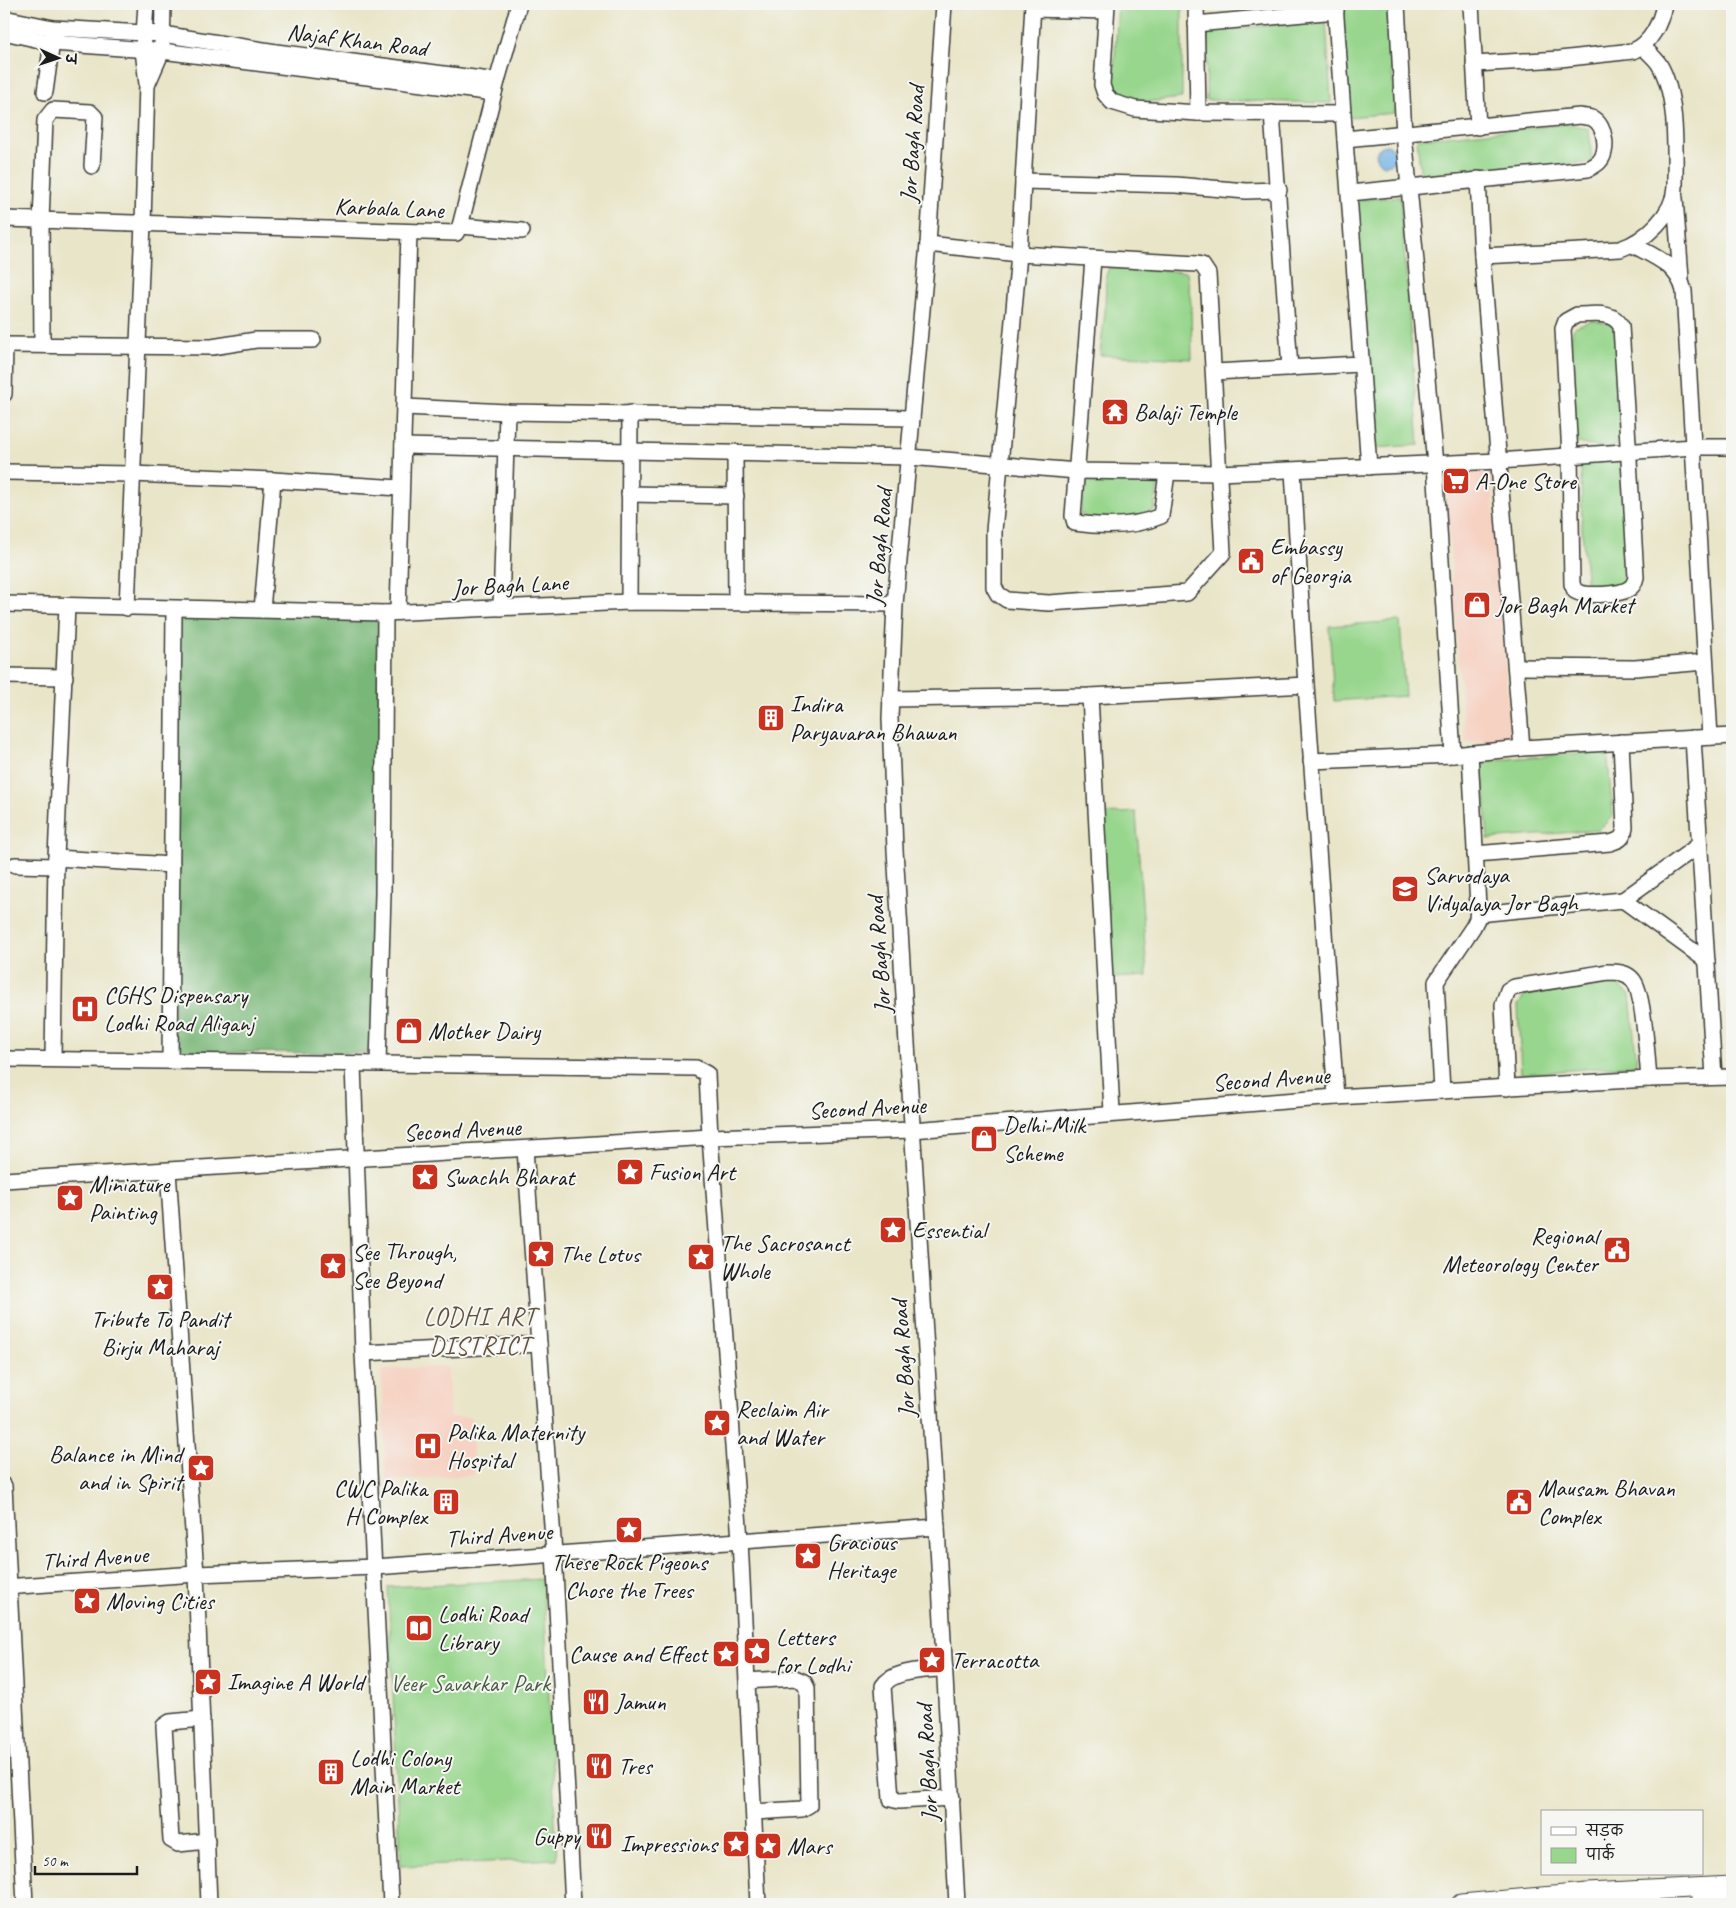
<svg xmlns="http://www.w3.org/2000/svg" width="1736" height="1908" viewBox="0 0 1736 1908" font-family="Caveat,'Playpen Sans Deva',sans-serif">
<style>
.built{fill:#f6d2c3}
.green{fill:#97d68c;stroke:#5a7954}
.forest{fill:#79b778;stroke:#4a6a4a}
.water{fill:#70b1e4;stroke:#466680}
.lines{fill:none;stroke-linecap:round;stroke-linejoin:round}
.minor-casing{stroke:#3b3a36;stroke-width:18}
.major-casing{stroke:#3b3a36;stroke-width:21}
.minor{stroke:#fff;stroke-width:15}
.major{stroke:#fff;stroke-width:19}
.labels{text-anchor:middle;stroke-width:4;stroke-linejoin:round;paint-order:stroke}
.street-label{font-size:24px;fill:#1c1c1c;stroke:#f6f6f2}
.poi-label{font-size:24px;fill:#1c1c1c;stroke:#f6f6f2;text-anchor:start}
.park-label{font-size:24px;fill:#475d43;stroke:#f6f6f2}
.neighbourhood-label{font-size:25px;letter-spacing:1px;fill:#61503e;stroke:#f6f6f2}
</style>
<rect width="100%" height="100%" fill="#f6f6f2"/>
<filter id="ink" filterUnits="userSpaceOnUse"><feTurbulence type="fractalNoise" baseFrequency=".02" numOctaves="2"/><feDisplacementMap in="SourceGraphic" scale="10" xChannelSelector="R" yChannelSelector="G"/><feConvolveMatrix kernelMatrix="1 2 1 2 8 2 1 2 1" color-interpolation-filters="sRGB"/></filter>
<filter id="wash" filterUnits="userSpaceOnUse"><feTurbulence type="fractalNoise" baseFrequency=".0096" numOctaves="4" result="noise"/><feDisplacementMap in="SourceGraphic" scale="20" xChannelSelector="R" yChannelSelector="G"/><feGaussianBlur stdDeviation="1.12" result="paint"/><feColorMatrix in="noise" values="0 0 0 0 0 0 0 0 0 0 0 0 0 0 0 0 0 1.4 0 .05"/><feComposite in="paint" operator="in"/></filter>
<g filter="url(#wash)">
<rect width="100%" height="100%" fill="#e9e5c8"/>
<g class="built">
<polygon points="1491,470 1510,738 1465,743 1444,472"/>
<polygon points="448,1366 450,1417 471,1417 474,1475 386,1481 381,1370"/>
</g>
<g class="green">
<polygon points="1118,4 1182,4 1182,98 1146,102 1122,99 1113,88"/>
<polygon points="1341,4 1387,4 1395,113 1349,117"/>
<polygon points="1326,20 1331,103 1206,100 1207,31"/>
<polygon points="1569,124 1589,129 1592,162 1421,179 1417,139"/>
<polygon points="1400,197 1419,445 1373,448 1354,200"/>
<polygon points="1109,267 1187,272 1191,304 1192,359 1100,355 1105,312 1106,276"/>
<path d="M 1593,320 L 1615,325 L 1622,444 C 1609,450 1590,447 1576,442 L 1571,339 L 1574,327 Z"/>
<polygon points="1605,458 1620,460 1625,471 1628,569 1624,586 1587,590 1582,529 1581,464 1585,459"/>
<path d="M 1086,478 L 1159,479 L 1154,510 C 1133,521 1109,519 1086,518 L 1080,511 Z"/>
<polygon points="1400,621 1405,696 1334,701 1329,626"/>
<polygon points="1607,751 1613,816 1599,830 1488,839 1482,761"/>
<polygon points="1136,812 1147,976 1112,978 1101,814"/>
<polygon points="1616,984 1630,995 1637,1065 1521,1074 1518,1005 1527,993"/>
<polygon points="543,1579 557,1859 401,1866 388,1587"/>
</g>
<polygon class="forest" points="176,612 383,615 374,1053 174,1052"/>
<circle class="water" cx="1386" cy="155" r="10"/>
</g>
<g filter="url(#ink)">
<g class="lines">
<g class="minor-casing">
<g id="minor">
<polyline points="944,4 928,244 895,604 890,718 895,850 937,1527 957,1904"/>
<polyline points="1107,4 1102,85 1105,94 1112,102 1135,109 1198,113 1343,114"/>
<polyline points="1196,4 1198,113"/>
<polyline points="1335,4 1369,467"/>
<polyline points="1397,4 1404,134 1435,464 1453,755"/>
<polyline points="1471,4 1478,127"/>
<polyline points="1033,9 1106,11"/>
<polyline points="4,18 53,28 162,34 276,52 497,81"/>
<polyline points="1196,24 1336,11"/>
<polyline points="4,32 53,43 162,51 494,93"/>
<path d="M 1474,64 L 1560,59 L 1633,51 C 1651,44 1661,22 1664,4"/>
<polyline points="148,83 162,51 163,4"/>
<polyline points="45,92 53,34"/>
<polyline points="1272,113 1290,368"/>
<path d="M 1345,139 L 1580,116 C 1584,117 1589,117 1592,118 C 1606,125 1609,152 1599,162 C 1596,165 1592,167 1588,169 L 1350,193"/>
<polyline points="1478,179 1482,256"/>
<polyline points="1023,181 1176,185 1246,191 1279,190"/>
<polyline points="1675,198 1681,278"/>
<polyline points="4,219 456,233 460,226 497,81 519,4"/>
<polyline points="460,226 522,231"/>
<polyline points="928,244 1019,254 1197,264 1202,265 1208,274 1223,553 1187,593 1049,603 1007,600 998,594 994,587 994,531 1019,254 1033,4"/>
<path d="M 1633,245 C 1655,257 1678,265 1684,291 L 1710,737"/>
<path d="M 1093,259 L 1073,516 L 1075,523 C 1103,527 1135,527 1161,516 L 1167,473"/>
<path d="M 1577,315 C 1593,315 1612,310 1621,326 L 1636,577 C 1635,582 1634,585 1630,588 C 1621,595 1585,597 1575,591 L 1572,584 L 1570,455 L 1563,329 L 1566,321 Z"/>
<polyline points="42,344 41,221 45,120 53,110 90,112 95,117 92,166"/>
<polyline points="4,345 212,347 256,340 313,340"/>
<polyline points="1215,372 1360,364"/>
<polyline points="4,394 5,345"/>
<polyline points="405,407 507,412 912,418"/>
<polyline points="403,446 909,457 1077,471 1219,473 1499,461 1693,447 1732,447"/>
<polyline points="735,452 736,602"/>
<polyline points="1293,471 1306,685 1336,1097"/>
<polyline points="4,472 132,474 273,480"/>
<polyline points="629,494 736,496"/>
<polyline points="629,602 630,413"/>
<polyline points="4,604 385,613 629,602 895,604"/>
<polyline points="127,608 143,223 147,84 143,50 146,4"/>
<polyline points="501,608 507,412"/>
<polyline points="262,610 273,480 400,488"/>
<polyline points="398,612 409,232"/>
<polyline points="1516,667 1635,668 1705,662"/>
<polyline points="4,676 65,677"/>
<polyline points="1090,696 1112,1112"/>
<polyline points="890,699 1090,696 1306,685"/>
<polyline points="1693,738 1714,1077"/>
<path d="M 1522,748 L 1482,256 L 1620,249 C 1645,241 1674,214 1675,187 C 1675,151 1678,95 1659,64 C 1655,58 1648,52 1643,47"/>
<polyline points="1311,761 1453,755 1522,748 1732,736"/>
<path d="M 1475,854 L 1610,843 C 1620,840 1623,839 1625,828 L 1621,742"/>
<polyline points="56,858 172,865"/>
<polyline points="15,865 56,866"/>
<polyline points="1623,900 1699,845"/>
<polyline points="1478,914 1623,900 1707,961"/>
<path d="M 4,1059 C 234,1060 465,1064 696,1068 L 707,1074 L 710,1137 L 740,1540 L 758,1904"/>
<polyline points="53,1059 56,858 67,606"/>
<polyline points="170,1060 174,610"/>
<polyline points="378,1063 383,894 385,613"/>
<polyline points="353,1064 363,1353 391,1904"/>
<path d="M 1507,1088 L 1503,1005 L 1508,990 L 1515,987 L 1608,972 C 1617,972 1627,972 1633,980 C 1644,992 1647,1059 1649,1079"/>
<polyline points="1442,1091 1436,982 1473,927 1477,919 1478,907 1470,753"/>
<polyline points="525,1149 554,1553 573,1904"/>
<polyline points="168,1171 196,1574 209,1904"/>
<polyline points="4,1180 710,1137 912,1130 1336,1097 1649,1079 1732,1077"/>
<polyline points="363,1353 539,1344"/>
<polyline points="4,1486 25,1904"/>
<polyline points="4,1587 196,1574 375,1567 937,1527"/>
<path d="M 945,1668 C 926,1671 894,1669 883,1686 L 891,1799 L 899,1801 L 952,1798"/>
<polyline points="747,1681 795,1678 804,1682 807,1688 809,1805 802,1809 754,1812"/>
<polyline points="202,1719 170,1722 164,1726 171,1840 178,1844 207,1841"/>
</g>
</g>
<g class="major-casing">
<g id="major">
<polyline points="1461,1904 1587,1893 1732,1886"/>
<polyline points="1698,1904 1732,1902"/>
</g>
</g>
<use href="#minor" class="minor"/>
<use href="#major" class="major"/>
</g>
</g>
<defs>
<g id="temple-square" transform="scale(1.4375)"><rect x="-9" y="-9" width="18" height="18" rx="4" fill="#c8321e" stroke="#f6f6f2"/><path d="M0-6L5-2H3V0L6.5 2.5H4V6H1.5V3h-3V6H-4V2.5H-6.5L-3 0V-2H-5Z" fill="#fff"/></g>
<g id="supermarket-square" transform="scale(1.4375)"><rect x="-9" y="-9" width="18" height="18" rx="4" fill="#c8321e" stroke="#f6f6f2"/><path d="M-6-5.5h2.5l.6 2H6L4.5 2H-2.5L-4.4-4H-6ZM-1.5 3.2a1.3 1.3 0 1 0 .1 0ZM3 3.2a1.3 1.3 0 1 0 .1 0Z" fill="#fff"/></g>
<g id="civic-square" transform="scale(1.4375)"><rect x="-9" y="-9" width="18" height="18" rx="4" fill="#c8321e" stroke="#f6f6f2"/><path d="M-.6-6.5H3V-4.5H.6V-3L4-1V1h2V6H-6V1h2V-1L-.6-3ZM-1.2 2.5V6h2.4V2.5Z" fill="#fff"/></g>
<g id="shop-square" transform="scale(1.4375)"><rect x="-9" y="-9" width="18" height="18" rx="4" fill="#c8321e" stroke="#f6f6f2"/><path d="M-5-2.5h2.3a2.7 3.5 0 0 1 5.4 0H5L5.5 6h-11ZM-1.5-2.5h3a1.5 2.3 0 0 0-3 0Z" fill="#fff"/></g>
<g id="building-square" transform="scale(1.4375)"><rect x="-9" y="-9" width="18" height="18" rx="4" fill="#c8321e" stroke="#f6f6f2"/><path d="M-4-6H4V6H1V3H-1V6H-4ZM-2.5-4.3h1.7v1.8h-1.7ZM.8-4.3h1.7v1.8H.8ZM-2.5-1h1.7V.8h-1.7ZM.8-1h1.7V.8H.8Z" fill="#fff"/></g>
<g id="school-square" transform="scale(1.4375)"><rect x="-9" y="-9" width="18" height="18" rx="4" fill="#c8321e" stroke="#f6f6f2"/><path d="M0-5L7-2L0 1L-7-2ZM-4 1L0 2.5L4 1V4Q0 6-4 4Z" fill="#fff"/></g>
<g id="hospital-square" transform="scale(1.4375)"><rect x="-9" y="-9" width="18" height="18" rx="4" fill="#c8321e" stroke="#f6f6f2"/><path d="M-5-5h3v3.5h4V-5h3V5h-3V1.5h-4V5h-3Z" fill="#fff"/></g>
<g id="sight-square" transform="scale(1.4375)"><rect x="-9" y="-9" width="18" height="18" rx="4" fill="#c8321e" stroke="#f6f6f2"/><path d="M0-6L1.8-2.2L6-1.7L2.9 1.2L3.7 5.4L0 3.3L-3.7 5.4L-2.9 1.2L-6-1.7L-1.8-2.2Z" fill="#fff"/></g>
<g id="library-square" transform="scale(1.4375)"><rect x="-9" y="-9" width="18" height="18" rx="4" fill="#c8321e" stroke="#f6f6f2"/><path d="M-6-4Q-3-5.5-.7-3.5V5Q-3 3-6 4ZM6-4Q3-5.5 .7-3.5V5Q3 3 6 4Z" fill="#fff"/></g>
<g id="restaurant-square" transform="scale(1.4375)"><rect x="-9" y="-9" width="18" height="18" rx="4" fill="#c8321e" stroke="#f6f6f2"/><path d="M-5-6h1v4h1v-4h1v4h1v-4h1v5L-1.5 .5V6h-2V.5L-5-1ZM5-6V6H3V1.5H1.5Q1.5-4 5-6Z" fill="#fff"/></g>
</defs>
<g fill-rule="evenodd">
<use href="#temple-square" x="1115" y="412"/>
<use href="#supermarket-square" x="1456" y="481"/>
<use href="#civic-square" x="1251" y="561"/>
<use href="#shop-square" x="1477" y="605"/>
<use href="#building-square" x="771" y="718"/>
<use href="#school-square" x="1405" y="889"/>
<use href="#hospital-square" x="85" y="1009"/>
<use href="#shop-square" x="409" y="1031"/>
<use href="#shop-square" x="984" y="1139"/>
<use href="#sight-square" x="630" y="1172"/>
<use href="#sight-square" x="425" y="1177"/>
<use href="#sight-square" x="70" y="1198"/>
<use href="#sight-square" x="893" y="1230"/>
<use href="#civic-square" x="1617" y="1250"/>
<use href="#sight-square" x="541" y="1254"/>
<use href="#sight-square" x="701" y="1257"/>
<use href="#sight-square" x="333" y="1266"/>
<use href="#sight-square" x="160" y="1287"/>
<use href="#sight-square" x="717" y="1423"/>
<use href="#hospital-square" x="428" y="1446"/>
<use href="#sight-square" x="201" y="1468"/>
<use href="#building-square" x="446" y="1502"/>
<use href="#civic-square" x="1519" y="1502"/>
<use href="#sight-square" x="629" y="1530"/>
<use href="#sight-square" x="808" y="1556"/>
<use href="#sight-square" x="87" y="1601"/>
<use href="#library-square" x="419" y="1628"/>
<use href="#sight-square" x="757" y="1651"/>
<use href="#sight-square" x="726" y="1654"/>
<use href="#sight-square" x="932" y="1660"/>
<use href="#sight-square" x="208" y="1682"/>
<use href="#restaurant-square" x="596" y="1702"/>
<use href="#restaurant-square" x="599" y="1766"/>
<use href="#building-square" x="331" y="1772"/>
<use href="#restaurant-square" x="599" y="1836"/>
<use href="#sight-square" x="736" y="1844"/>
<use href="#sight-square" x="768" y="1846"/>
</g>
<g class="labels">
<g class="street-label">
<text transform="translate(357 40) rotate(7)" y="8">Najaf Khan Road</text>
<text transform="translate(912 144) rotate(-86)" y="8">Jor Bagh Road</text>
<text transform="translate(389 208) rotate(2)" y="8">Karbala Lane</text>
<text transform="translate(879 547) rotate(-85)" y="8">Jor Bagh Road</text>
<text transform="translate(510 585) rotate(-3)" y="8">Jor Bagh Lane</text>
<text transform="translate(879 955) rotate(-94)" y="8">Jor Bagh Road</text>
<text transform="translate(1271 1079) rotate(-4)" y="8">Second Avenue</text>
<text transform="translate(867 1108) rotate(-3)" y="8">Second Avenue</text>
<text transform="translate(462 1130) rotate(-3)" y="8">Second Avenue</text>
<text transform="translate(903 1359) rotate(-94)" y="8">Jor Bagh Road</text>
<text transform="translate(499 1535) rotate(-4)" y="8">Third Avenue</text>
<text transform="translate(95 1558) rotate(-4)" y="8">Third Avenue</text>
<text transform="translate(927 1763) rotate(-93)" y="8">Jor Bagh Road</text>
</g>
<g class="poi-label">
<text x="1134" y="420">Balaji Temple</text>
<text x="1475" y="489">A-One Store</text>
<text x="1270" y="555">Embassy<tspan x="1270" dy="28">of Georgia</tspan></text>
<text x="1496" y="613">Jor Bagh Market</text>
<text x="790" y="712">Indira<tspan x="790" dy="28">Paryavaran Bhawan</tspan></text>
<text x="1424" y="883">Sarvodaya<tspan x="1424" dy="28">Vidyalaya Jor Bagh</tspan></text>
<text x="104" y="1003">CGHS Dispensary<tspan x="104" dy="28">Lodhi Road Aliganj</tspan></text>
<text x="428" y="1039">Mother Dairy</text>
<text x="1003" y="1133">Delhi Milk<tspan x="1003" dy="28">Scheme</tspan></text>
<text x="649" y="1180">Fusion Art</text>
<text x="444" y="1185">Swachh Bharat</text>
<text x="89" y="1192">Miniature<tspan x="89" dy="28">Painting</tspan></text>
<text x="912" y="1238">Essential</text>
<text x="1598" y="1244" text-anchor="end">Regional<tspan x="1598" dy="28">Meteorology Center</tspan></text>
<text x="720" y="1251">The Sacrosanct<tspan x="720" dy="28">Whole</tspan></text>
<text x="352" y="1260">See Through,<tspan x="352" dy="28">See Beyond</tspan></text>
<text x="560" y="1262">The Lotus</text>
<text x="160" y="1327" text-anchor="middle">Tribute To Pandit<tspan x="160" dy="28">Birju Maharaj</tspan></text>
<text x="736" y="1417">Reclaim Air<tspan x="736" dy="28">and Water</tspan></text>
<text x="447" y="1440">Palika Maternity<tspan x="447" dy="28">Hospital</tspan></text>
<text x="182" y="1462" text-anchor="end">Balance in Mind<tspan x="182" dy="28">and in Spirit</tspan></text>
<text x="427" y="1496" text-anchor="end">CWC Palika<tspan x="427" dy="28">H Complex</tspan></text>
<text x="1538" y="1496">Mausam Bhavan<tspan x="1538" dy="28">Complex</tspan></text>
<text x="827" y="1550">Gracious<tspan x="827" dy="28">Heritage</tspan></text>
<text x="629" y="1570" text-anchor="middle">These Rock Pigeons<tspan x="629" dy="28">Chose the Trees</tspan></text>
<text x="106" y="1609">Moving Cities</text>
<text x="438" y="1622">Lodhi Road<tspan x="438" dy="28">Library</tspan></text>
<text x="776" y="1645">Letters<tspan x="776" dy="28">for Lodhi</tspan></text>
<text x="707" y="1662" text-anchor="end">Cause and Effect</text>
<text x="951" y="1668">Terracotta</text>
<text x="227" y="1690">Imagine A World</text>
<text x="615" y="1710">Jamun</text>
<text x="350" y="1766">Lodhi Colony<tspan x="350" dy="28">Main Market</tspan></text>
<text x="618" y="1774">Tres</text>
<text x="580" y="1844" text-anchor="end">Guppy</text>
<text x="717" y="1852" text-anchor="end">Impressions</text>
<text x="787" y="1854">Mars</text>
</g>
<g class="park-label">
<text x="470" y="1691">Veer Savarkar Park</text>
</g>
<g class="neighbourhood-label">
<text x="480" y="1325">LODHI ART<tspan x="480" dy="29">DISTRICT</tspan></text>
</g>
</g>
<rect width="1736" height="1908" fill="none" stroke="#f6f6f2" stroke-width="20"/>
<rect x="1541" y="1810" width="162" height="65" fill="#f6f6f2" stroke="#9f9f9c"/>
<rect x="1551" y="1827" width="25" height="8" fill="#ffffff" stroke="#9f9f9c"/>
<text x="1586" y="1836" font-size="15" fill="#1c1c1c">सड़क</text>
<rect x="1551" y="1848" width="25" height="15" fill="#97d68c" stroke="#9f9f9c"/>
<text x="1586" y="1860" font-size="15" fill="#1c1c1c">पार्क</text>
<g transform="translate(58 58) rotate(93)" stroke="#f6f6f2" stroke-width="4" paint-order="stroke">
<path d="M0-4L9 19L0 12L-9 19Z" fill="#1c1c1c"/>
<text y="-8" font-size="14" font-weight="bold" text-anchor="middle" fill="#1c1c1c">उ</text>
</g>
<path d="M35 1866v8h102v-8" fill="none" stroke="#1c1c1c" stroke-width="2.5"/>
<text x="42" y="1866" font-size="15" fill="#1c1c1c" stroke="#f6f6f2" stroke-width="4" paint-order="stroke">50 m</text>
</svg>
